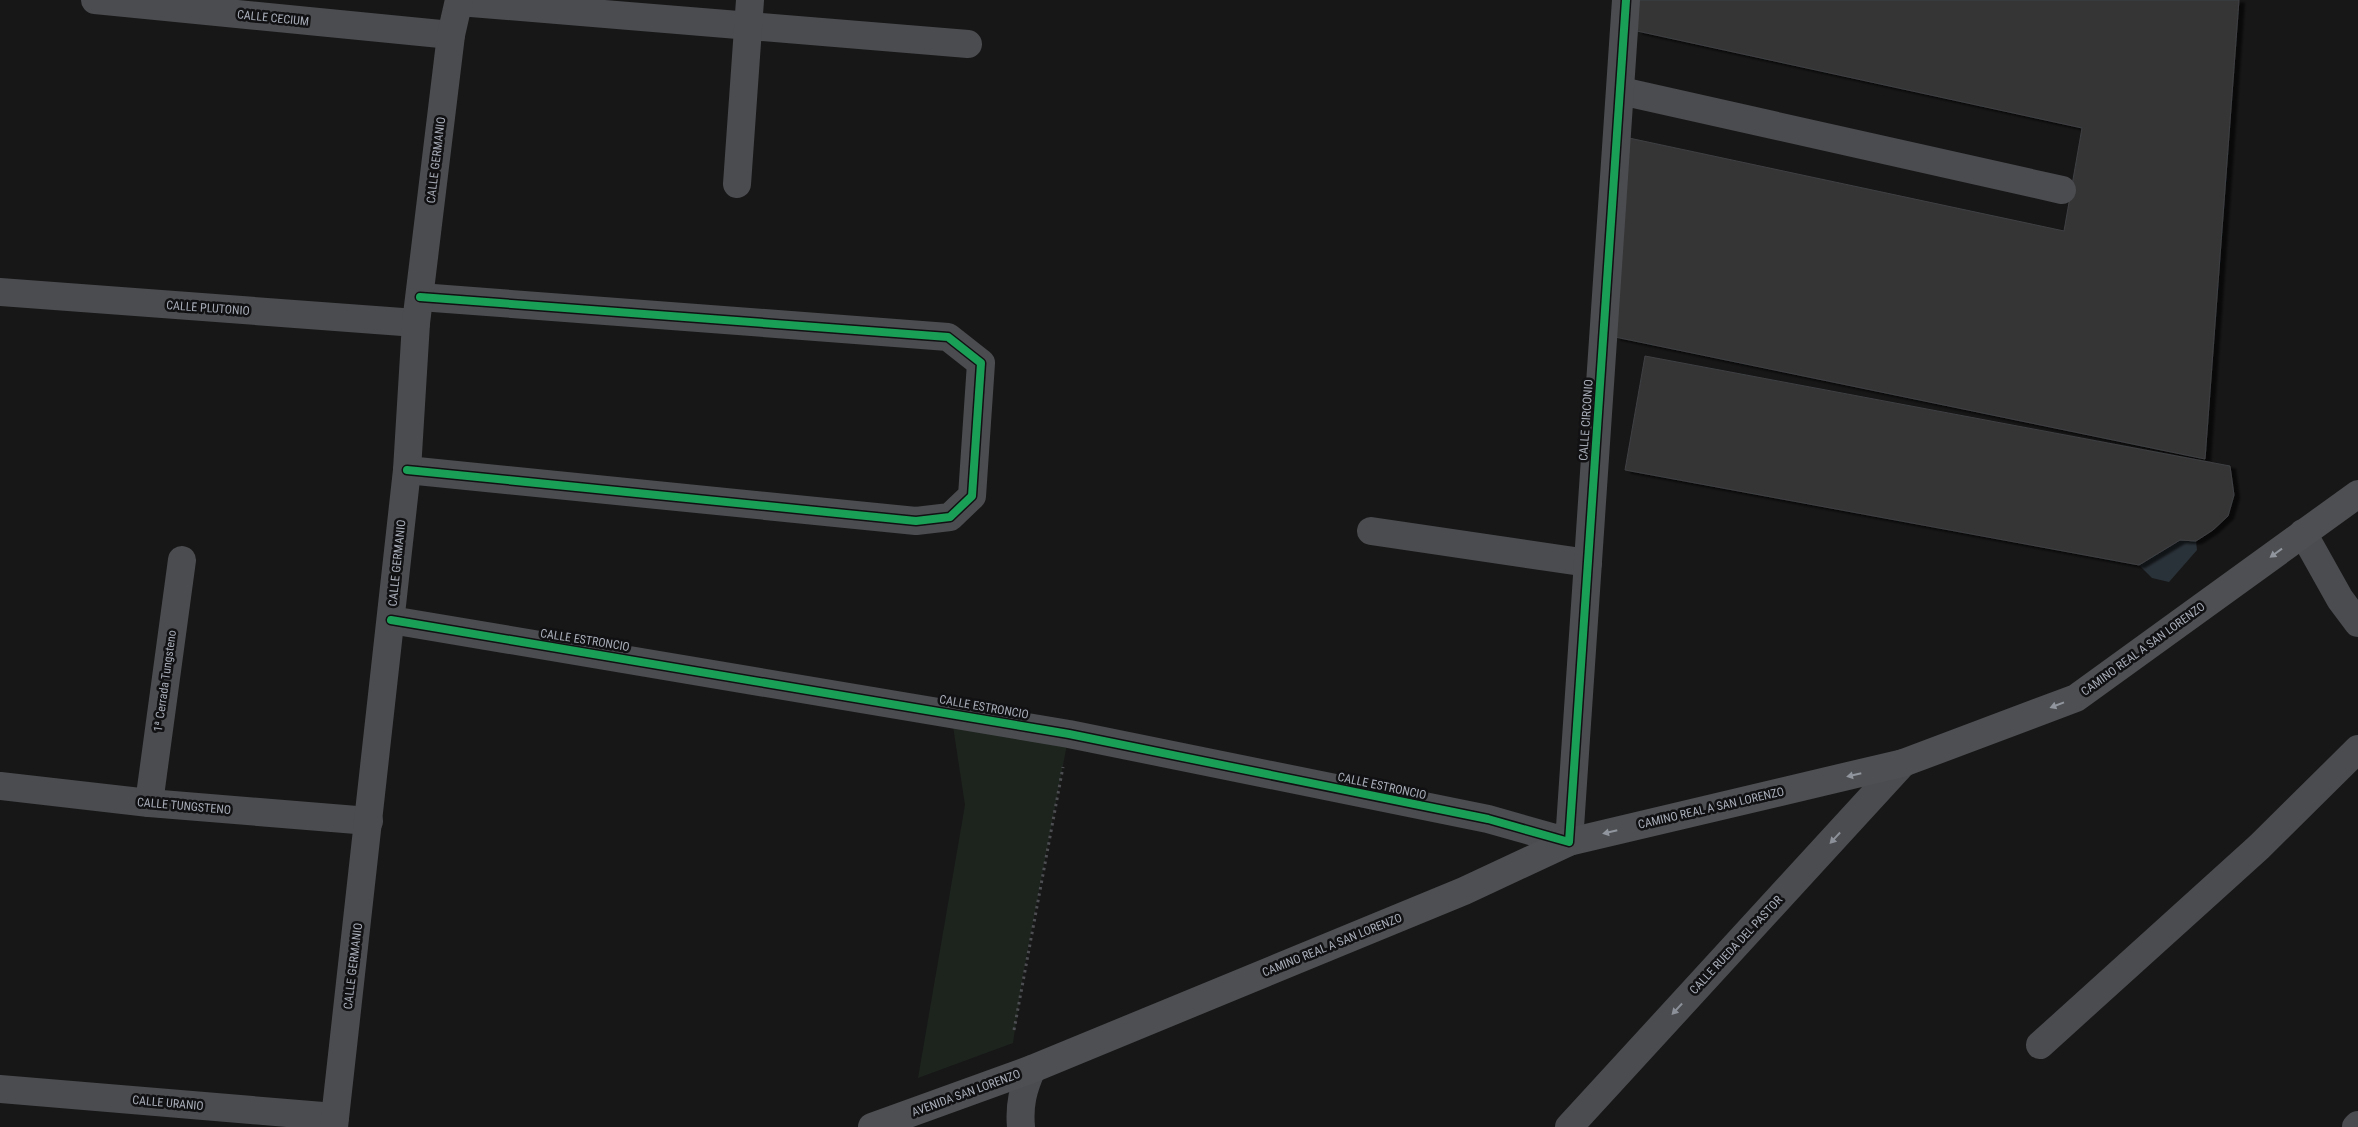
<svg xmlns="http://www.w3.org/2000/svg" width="2358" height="1127" viewBox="0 0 2358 1127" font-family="'Roboto Condensed',sans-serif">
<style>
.green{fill:#1d241e}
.water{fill:#2a3239}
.building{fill:#353536;stroke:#3f4043;filter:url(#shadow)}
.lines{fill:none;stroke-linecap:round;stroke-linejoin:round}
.path{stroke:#4d4e52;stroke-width:3;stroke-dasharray:2.5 4;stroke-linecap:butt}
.minor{stroke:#4b4c50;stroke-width:28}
.major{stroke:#4d4f52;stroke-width:28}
.cycleway-casing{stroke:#111113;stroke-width:11}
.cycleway{stroke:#1a9f57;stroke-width:8}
.oneway{fill:#91969e}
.oneway2{fill:#8c9099}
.labels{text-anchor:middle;stroke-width:5;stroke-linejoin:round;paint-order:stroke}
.street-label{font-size:12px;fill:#a8adb8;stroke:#111113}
</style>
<defs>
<filter id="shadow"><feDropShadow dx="5.5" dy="3" stdDeviation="1" flood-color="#0009"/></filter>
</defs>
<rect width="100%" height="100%" fill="#171717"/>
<polygon class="green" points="951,713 1069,734 1023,975 1013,1043 918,1078 965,805"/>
<polygon class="water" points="2180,540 2196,541 2197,550 2169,582 2152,578 2139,565"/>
<g class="building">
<polygon points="1638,0 2239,0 2205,459 1615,337 1629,138 2064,231 2082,128 1637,31"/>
<polygon points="1645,356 2230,466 2234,495 2228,516 2213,530 2196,541 2180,540 2139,565 1625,470"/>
</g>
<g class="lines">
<polyline class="path" points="1014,1030 1063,767"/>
<g class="minor">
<polyline points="95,0 451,35"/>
<polyline points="459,2 968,44"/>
<polyline points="1621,91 2062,190"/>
<polyline points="737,184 750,0"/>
<polyline points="0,292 416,323"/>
<polyline points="407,470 916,521 950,517 972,496 981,363 948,337 420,297"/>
<polyline points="1371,531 1588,563"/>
<polyline points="2303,533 2340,599 2358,623"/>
<polyline points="391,620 1069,734 1488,819 1569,842 1626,0"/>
<polyline points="0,786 149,803 369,821"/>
<polyline points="149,803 182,560"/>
<polyline points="2040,1045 2259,847 2358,749"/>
<polyline points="0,1089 335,1117"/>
<polyline points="334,1127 407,470 416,323 451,35 459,0"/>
<path d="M 1021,1127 C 1019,1105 1023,1089 1032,1069"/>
<polyline points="1569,1127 1903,763"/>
<polyline points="2356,1127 2358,1125"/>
</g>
<polyline class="major" points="872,1127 1032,1069 1464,891 1569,842 1903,763 2076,698 2358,494"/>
<g class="cycleway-casing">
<g id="cycleway">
<polyline points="407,470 916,521 950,517 972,496 981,363 948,337 420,297"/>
<polyline points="391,620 1069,734 1488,819 1569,842 1626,0"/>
</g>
</g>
<use href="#cycleway" class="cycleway"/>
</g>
<defs><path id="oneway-solid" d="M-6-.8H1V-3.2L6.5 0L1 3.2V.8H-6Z" transform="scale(1.25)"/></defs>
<g class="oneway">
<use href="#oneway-solid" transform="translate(2276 553) rotate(144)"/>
<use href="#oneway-solid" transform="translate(2057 705) rotate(159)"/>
<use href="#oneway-solid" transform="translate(1854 775) rotate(167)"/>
<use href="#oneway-solid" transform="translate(1610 832) rotate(167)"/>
</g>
<g class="oneway2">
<use href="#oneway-solid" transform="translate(1835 838) rotate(133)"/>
<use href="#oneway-solid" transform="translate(1677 1009) rotate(133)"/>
</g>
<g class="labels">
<g class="street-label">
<text transform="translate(273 18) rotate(6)" y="4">CALLE CECIUM</text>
<text transform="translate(436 160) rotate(-83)" y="4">CALLE GERMANIO</text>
<text transform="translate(208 308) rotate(4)" y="4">CALLE PLUTONIO</text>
<text transform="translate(1586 420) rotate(-86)" y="4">CALLE CIRCONIO</text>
<text transform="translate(397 563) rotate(-84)" y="4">CALLE GERMANIO</text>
<text transform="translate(585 640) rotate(9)" y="4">CALLE ESTRONCIO</text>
<text transform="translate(2143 649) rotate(-36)" y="4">CAMINO REAL A SAN LORENZO</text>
<text transform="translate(165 681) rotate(-82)" y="4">1ª Cerrada Tungsteno</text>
<text transform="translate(984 707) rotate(10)" y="4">CALLE ESTRONCIO</text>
<text transform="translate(1382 786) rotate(12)" y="4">CALLE ESTRONCIO</text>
<text transform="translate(184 806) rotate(5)" y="4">CALLE TUNGSTENO</text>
<text transform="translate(1711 808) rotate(-13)" y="4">CAMINO REAL A SAN LORENZO</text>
<text transform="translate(1332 945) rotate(-22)" y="4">CAMINO REAL A SAN LORENZO</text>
<text transform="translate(1736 945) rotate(-47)" y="4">CALLE RUEDA DEL PASTOR</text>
<text transform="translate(353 966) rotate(-83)" y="4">CALLE GERMANIO</text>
<text transform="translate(966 1093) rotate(-20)" y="4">AVENIDA SAN LORENZO</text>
<text transform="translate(168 1103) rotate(5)" y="4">CALLE URANIO</text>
</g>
</g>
</svg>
